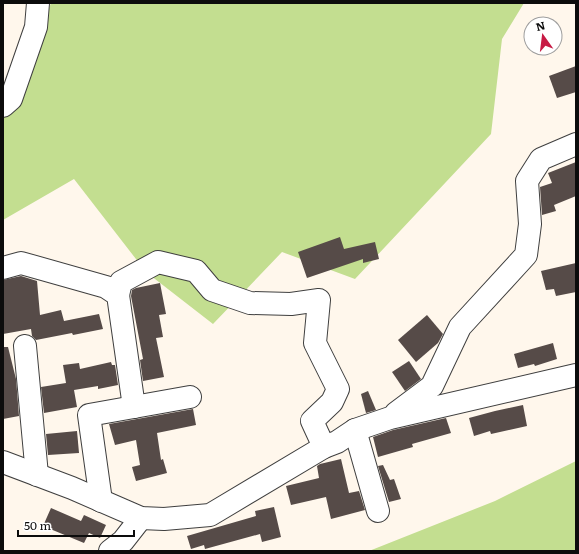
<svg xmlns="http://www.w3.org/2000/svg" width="579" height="554" viewBox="0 0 579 554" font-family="Literata,serif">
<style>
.forest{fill:#c3de90}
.building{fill:#564b48}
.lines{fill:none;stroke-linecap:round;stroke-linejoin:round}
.minor-casing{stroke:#3f3f3f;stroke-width:24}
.minor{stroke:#fff;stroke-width:22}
</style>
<rect width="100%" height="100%" fill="#fff7ec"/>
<g class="forest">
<polygon points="51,3 524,3 502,39 491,134 355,279 282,252 213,324 146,272 74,179 3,220 3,98 30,59"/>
<polygon points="576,461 576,551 369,551 495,501"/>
</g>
<g class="building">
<polygon points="576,66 576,92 557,98 549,76"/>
<polygon points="576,162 576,196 554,205 556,211 542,215 540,187 552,183 548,173"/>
<polygon points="340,237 344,249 375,242 379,259 363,263 363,259 307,278 298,252"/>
<polygon points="576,263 576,292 556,296 554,289 546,290 541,271"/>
<polygon points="21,276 37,281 40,315 61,310 64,321 99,314 103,329 73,335 72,333 36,340 32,336 31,329 3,334 3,280"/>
<polygon points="160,283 166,314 159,315 163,337 156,338 164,377 143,381 140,360 143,359 131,296 132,290 136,288"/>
<polygon points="427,315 443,334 438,343 416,362 398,340"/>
<polygon points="553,343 557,359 535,366 534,364 518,368 514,354"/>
<polygon points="3,347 8,347 16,379 19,416 3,419"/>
<polygon points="409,361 421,379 405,391 392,372"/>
<polygon points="111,362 112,365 115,365 118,385 98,389 98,386 74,390 77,407 44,413 41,387 66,383 63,365 79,363 80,369"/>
<polygon points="368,391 376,410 366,413 361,394"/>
<polygon points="523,405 527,426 491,434 490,431 474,436 469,418 495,411"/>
<polygon points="193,409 196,425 157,433 161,460 163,459 167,473 136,481 132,467 140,465 136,440 115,445 109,424"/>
<polygon points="446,418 451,433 412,444 413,447 378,457 373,437 393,430"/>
<polygon points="77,431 79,453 48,455 46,434"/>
<polygon points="341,459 349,493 359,491 365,510 331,519 326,497 291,505 286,486 319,478 317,466 320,464"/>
<polygon points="383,465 390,480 394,479 401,499 389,502 378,466"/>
<polygon points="274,507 281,537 262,542 260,534 205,549 204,545 191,549 187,536 256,516 255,511"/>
<polygon points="51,508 81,521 84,515 106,525 100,538 89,533 84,543 43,526"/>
</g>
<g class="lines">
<g class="minor-casing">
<g id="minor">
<polyline points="3,106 11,99 36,27 38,3"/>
<polyline points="3,268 21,263 106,287 118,295 134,407"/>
<polyline points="118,295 121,282 158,262 196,271 212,290 250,303 291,304 319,300 315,343 338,389 332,402 312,421 324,447"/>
<polyline points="25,346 37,475"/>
<polyline points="396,413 432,386 460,327 526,255 530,224 527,181 541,159 576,144"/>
<polyline points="355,430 378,511"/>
<polyline points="3,462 72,488 141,518 164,519 210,515 324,447 337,442 355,430 390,418 576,375"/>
<polyline points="101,501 89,415 190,397"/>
<polyline points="110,551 123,541 141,518"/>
</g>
</g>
<use href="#minor" class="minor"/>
</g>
<rect width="579" height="554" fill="none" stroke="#0c0c0c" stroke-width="8"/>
<g transform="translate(543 36) rotate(346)"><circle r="19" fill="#ffffff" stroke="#9e9e9e"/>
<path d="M0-3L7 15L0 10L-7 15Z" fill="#c71a44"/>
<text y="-6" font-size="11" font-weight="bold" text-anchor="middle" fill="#0c0c0c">N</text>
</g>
<path d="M18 530v6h116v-6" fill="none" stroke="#0c0c0c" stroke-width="2"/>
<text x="24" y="530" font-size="12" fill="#0c0c0c" stroke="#ffffff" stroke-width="3" paint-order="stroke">50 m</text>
</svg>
